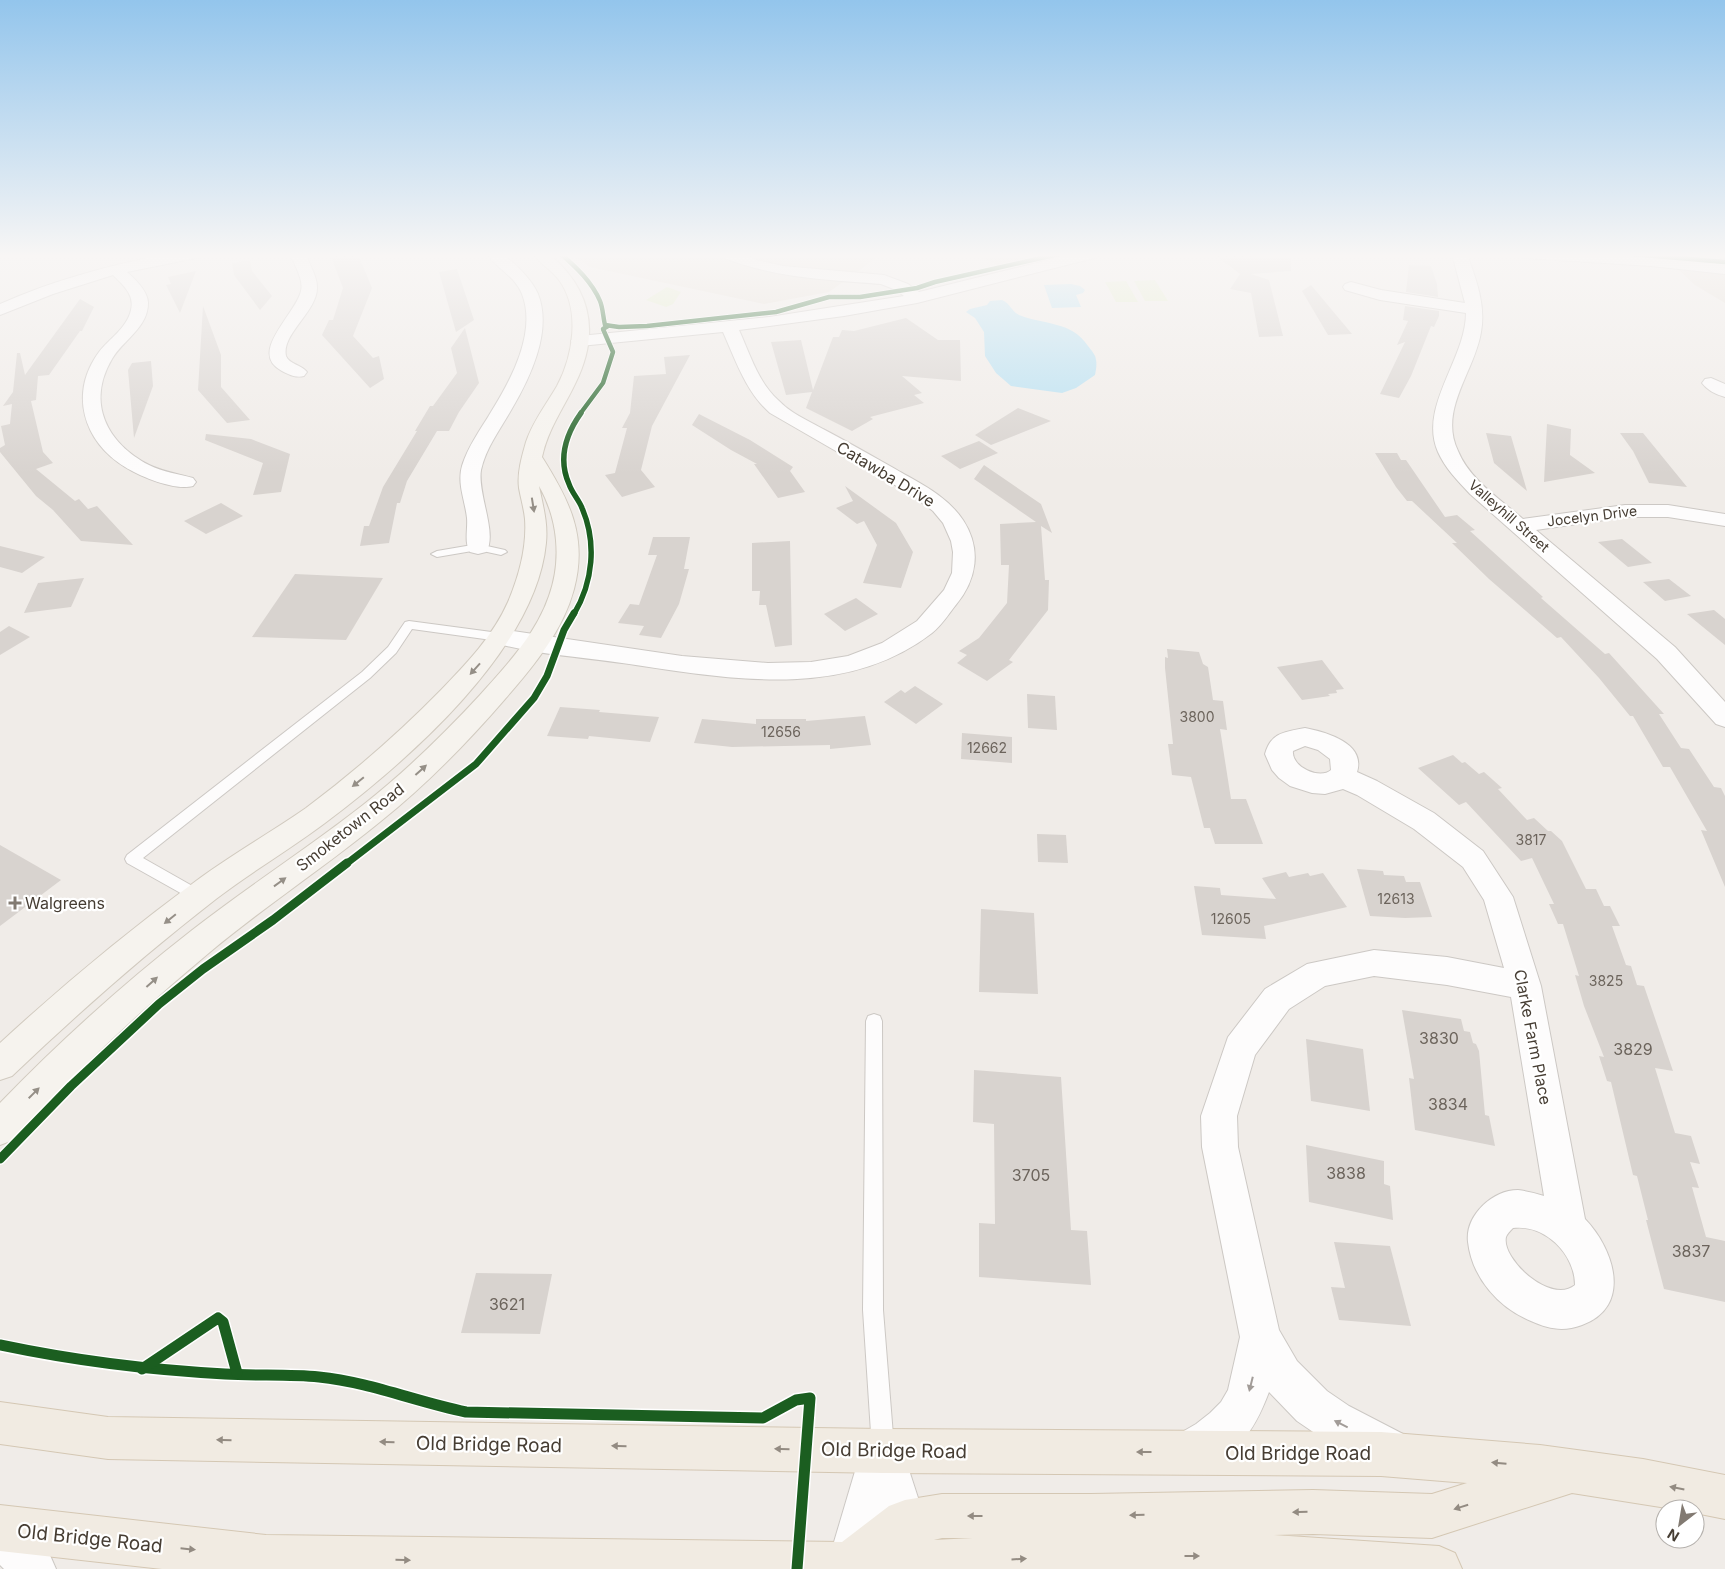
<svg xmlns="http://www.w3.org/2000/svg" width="1725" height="1569" viewBox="0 0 1725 1569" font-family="Inter,sans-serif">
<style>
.residential{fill:#e5ded4}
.green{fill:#e1ecc5}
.water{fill:#b3dff2}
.building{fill:#d8d3cf}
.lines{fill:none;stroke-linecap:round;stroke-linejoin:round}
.service-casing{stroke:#ccc8c4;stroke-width:2}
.minor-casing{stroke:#ccc8c4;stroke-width:2}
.tertiary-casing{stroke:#ccc8c4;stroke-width:2}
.secondary-casing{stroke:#d1cabf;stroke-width:2}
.primary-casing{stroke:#d4c7b3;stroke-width:2}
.service{fill:#fdfcfc;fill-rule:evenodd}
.minor{fill:#fdfcfc;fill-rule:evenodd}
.tertiary{fill:#fdfcfc;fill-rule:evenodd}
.secondary{fill:#f6f3ee;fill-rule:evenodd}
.primary{fill:#f1ebe2;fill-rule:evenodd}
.cycleway-far4-casing{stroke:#fff;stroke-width:6}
.cycleway-far3-casing{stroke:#fff;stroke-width:8}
.cycleway-far2-casing{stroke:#fff;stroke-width:10}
.cycleway-far1-casing{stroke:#fff;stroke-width:12}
.cycleway-casing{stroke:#fff;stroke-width:14}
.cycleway-far4{stroke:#1b5e20;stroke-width:4.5}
.cycleway-far3{stroke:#1b5e20;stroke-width:5.5}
.cycleway-far2{stroke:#1b5e20;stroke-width:7}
.cycleway-far1{stroke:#1b5e20;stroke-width:9}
.cycleway{stroke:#1b5e20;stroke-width:11}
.oneway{fill:#958f87}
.oneway2{fill:#a29c98}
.oneway3{fill:#938b82}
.poi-dot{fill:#827a72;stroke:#fff;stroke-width:2}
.labels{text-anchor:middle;stroke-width:4.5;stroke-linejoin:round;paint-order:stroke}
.far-street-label{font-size:14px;fill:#463d33;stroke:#fff}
.number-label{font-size:14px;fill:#6c645c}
.street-label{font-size:16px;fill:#463d33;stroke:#fff}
.poi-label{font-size:16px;fill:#463d33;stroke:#fff;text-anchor:start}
.near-number-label{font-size:16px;fill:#6c645c}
.near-street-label{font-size:19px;fill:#463d33;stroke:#fff}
</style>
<rect width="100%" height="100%" fill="#f0ece8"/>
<g class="residential">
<polygon points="571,254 882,254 829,292 764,304 590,267"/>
<polygon points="974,254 1056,254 1000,266"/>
<polygon points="1658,254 1725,254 1725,303 1695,285 1663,255"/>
</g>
<g class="green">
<polygon points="1155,280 1168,301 1145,301 1134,281"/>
<polygon points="1126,281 1138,302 1116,302 1105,282"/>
<polygon points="667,287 681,292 673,304 666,307 646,300"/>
</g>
<g class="water">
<polygon points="1071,284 1080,286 1085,290 1083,293 1076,295 1081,307 1052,308 1044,285"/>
<path d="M 1002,300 C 1011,304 1011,311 1019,315 C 1044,325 1072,321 1088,346 C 1091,350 1096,355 1096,360 C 1097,364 1096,370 1095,375 L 1076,388 L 1062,393 L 1011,386 L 996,373 L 985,356 L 984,332 L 975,318 L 966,312 L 970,309 L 987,305 L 990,301 Z"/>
</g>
<g class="building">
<polygon points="330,254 358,254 372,288 353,336 373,358 379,356 384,379 370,388 322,335 329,320 333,320 343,288"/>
<polygon points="1214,254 1243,254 1247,256 1291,258 1291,271 1251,274 1269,280 1283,336 1259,337 1251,293 1230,289 1240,274"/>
<polygon points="250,260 252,271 272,296 260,310 234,275 232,263"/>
<polygon points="1409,265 1431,266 1437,284 1438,297 1406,292"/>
<polygon points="457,269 474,320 456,332 439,272"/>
<polygon points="196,271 180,313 166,285 171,284 168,277"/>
<polygon points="1311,285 1352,334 1328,335 1302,291"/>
<polygon points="80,299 94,307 82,331 80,331 49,375 38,376 36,400 31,401 43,452 53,463 36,469 75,501 79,499 88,509 97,506 133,545 81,541 53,510 36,496 0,452 0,448 5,445 1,426 10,424 12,404 3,406 13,392 17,353 20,353 25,375"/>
<polygon points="203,306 221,355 221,387 250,420 227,423 198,390"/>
<polygon points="1405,306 1439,311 1439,316 1434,327 1431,326 1411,376 1399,398 1380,394 1405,342 1397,345 1408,321 1403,320"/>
<polygon points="906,318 938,340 960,340 961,381 902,376 922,393 914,395 924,403 870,417 873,419 852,431 806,408 812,392 786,395 771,342 801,340 813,390 833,337 839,337 842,330 854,331"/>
<polygon points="465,328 479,383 459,412 449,431 437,431 407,481 400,503 397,503 389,543 360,546 364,526 369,526 383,487 417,431 415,431 430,406 433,406 457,373 451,348"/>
<polygon points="690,355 652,426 641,470 655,487 622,497 605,475 615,473 627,428 622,428 630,413 634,376 666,374 664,357"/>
<polygon points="151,361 153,386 134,438 128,370 132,363"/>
<polygon points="1018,408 1051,421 991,445 975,435"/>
<polygon points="699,414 750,440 793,467 790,471 805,492 778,498 754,464 757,464 731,450 692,425"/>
<polygon points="1547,424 1571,429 1570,455 1595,473 1544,482"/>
<polygon points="1486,433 1511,436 1527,491 1494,463"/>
<polygon points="1620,433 1643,433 1687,487 1649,483 1633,451"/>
<polygon points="206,434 251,439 290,454 281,492 253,495 263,463 205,440"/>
<polygon points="979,441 998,453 960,469 941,456"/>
<polygon points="1375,453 1397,453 1401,460 1406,460 1445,517 1457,515 1475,530 1470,531 1543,597 1541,598 1605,654 1609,653 1664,714 1659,714 1681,748 1689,749 1714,787 1721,788 1725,796 1725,887 1701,830 1707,831 1670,767 1663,767 1633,716 1630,716 1599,678 1561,637 1557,638 1489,579 1452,543 1457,543 1412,501 1407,501 1396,487"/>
<polygon points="984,465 1041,504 1052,533 1041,526 1045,580 1049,580 1048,610 1009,660 1013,662 987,681 957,663 967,655 959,651 979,638 1007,603 1009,565 1001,565 1000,524 1036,522 974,479"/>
<polygon points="845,486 896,523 913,552 901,588 863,583 877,545 864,521 857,524 836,508 853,501"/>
<polygon points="221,503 243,516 206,534 184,521"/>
<polygon points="653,537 690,537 684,569 689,569 679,604 661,638 639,635 644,626 618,623 630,604 639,605 657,555 648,555"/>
<polygon points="1622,539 1652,563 1628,567 1598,542"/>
<polygon points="790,541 792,645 775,647 766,605 759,605 760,591 752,591 752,543"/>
<polygon points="0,546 45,557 22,573 0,567"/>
<polygon points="295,574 383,578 346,640 252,637"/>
<polygon points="84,578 71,607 24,613 38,583"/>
<polygon points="1669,579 1691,596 1665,601 1643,582"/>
<polygon points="856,598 878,614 845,631 824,614"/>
<polygon points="1714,610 1725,619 1725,645 1687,614"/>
<polygon points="9,626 30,637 0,655 0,632"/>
<polygon points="1167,649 1199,652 1203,664 1208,667 1213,700 1223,701 1227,730 1220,729 1231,799 1246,799 1263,844 1215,844 1210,828 1204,828 1191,777 1172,775 1168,744 1173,744 1165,668 1165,657 1168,658"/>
<polygon points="1322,660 1344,689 1336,690 1337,693 1328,694 1330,696 1302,700 1277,667"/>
<polygon points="915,686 943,704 916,724 884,702 901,690 905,693"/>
<polygon points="1027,694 1055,696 1057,730 1028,728"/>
<polygon points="560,707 600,710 599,712 659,717 650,742 589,736 588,739 547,736"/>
<polygon points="865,716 871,745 830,749 830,745 732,747 694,743 702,719 756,724 756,719 806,719 806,721"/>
<polygon points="962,733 1012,737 1012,763 961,759"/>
<polygon points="1453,755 1462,763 1465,762 1479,774 1484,772 1502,788 1498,789 1527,820 1534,818 1548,831 1551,831 1562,841 1586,889 1596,889 1604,906 1610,906 1620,926 1612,926 1626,965 1631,966 1637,985 1644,986 1673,1071 1655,1068 1675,1133 1691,1136 1700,1164 1690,1162 1699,1188 1692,1187 1706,1237 1725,1241 1725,1302 1664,1289 1646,1220 1648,1220 1637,1176 1633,1175 1611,1082 1607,1081 1599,1056 1604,1057 1584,1006 1575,975 1579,976 1563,924 1558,924 1549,904 1554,904 1532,858 1521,861 1466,802 1459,805 1418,768"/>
<polygon points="1037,834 1066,835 1068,863 1038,862"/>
<polygon points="0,845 61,880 0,926"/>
<polygon points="1357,869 1383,871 1384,875 1404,876 1406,882 1420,882 1432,917 1405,918 1370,916"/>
<polygon points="1286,872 1289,877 1308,873 1310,876 1323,873 1347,907 1264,926 1266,939 1202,935 1194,886 1220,888 1221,895 1276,899 1262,878"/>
<polygon points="981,909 1034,913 1038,994 979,992"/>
<polygon points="1402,1010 1461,1019 1464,1031 1470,1032 1473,1043 1476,1044 1479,1051 1485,1115 1489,1116 1495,1146 1415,1130 1409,1078 1414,1079"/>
<polygon points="1306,1039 1363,1049 1370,1111 1311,1101"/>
<polygon points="974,1070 1061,1077 1071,1230 1087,1231 1091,1285 979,1277 979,1223 995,1224 994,1124 973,1122"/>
<polygon points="1306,1145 1384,1161 1384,1184 1390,1186 1393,1220 1309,1202"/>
<polygon points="1334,1242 1390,1246 1411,1326 1339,1320 1331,1287 1345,1288"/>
<polygon points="476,1273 552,1274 540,1334 461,1333"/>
</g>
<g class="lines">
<g class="service-casing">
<g id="service">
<polygon points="478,544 505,550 507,552 501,555 478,550 437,557 431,554 437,551"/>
<polygon points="409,621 499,633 505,637 499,641 412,629 396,653 370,678 143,858 203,892 206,896 203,900 198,902 193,900 127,863 125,859 127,855 362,672 388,647 405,622"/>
<polygon points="874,1014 880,1016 882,1021 883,1310 894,1448 891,1456 883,1459 875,1456 872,1448 863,1310 866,1021 868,1016"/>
</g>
</g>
<g class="minor-casing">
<g id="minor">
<path d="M 168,254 L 203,254 L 201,257 L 196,258 L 127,272 C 135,279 147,290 148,302 C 149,327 123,340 112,359 C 86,403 107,443 149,465 C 163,472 179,474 193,478 L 196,482 L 193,486 C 175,491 141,477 125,467 C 83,441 69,393 99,352 C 109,339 127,328 131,310 C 135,295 123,285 113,275 L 53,294 L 0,315 L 0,304 C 54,280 110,265 168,254 Z"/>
<path d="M 291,254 L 306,254 C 309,265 317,275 317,287 C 318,311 281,334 286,356 C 289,364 302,365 307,372 L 304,376 C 296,378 290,375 282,371 C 247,353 296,314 301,291 C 304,279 294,266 291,254 Z"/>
<path d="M 487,254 L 503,254 C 516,265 531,278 538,294 C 553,332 529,380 510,412 C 499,431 486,448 481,470 C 477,493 498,534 486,552 L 478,554 L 470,552 C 464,543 468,529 467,518 C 465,500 457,484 462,466 C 468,446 481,429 491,412 C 511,380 537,332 522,294 C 515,276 497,269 487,254 Z"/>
<path d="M 720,254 L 741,254 L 757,260 L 783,266 L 884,275 L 908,284 L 919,292 L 1073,254 L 1100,254 L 1098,257 L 917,303 L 844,316 L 739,330 C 750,354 758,382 778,400 C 790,413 807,420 823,429 C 848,442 872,456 897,470 C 921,484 947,496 963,520 C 982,549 977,580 955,606 C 948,615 941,626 932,633 C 843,702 725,678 622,663 C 579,657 533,654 491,642 L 487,637 L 491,632 L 499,629 L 682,656 L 768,663 L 811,662 L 848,656 L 882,643 L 917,621 L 944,590 L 952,573 L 953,552 L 951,541 L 943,523 L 933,511 L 912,495 L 770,413 C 746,392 736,361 723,332 L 580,346 L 574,345 L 571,341 L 574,337 L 580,336 L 769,317 L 904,296 L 896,290 L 881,284 C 827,280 773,278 722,257 Z"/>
<path d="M 1452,254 L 1467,254 C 1476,279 1486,305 1481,332 C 1475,371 1438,410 1458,451 C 1470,480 1500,499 1523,519 L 1625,505 L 1668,505 L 1725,514 L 1725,526 L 1668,517 L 1625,517 L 1536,530 L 1675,647 L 1725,702 L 1725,727 L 1716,724 L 1657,659 L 1470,494 C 1458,481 1445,468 1438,452 C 1418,407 1466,359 1466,313 L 1380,300 L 1345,290 L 1343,287 L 1345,284 L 1351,282 L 1381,290 L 1465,303 Z"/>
<polygon points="1518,254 1610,254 1725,264 1725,274 1651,266 1525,258 1520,257"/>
<path d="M 1711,378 L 1725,384 L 1725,397 C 1717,395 1707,390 1702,383 L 1705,379 Z"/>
<path d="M 1305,728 C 1326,732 1366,743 1357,772 L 1377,781 L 1434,813 L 1483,851 L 1513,897 L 1541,986 L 1585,1219 C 1615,1250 1632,1307 1582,1325 C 1563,1332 1549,1329 1531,1321 C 1499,1308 1472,1278 1468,1242 C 1465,1216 1492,1190 1518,1190 C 1526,1191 1535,1193 1544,1196 L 1511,997 L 1447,985 L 1374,976 L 1325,986 L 1289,1009 L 1255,1055 L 1237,1116 L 1238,1147 L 1279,1330 L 1297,1361 L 1327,1391 L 1349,1406 L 1403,1434 L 1410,1449 L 1403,1464 L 1388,1471 L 1319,1436 L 1297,1421 L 1269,1392 C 1252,1437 1237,1453 1192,1472 L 1177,1465 L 1170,1450 L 1177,1435 L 1196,1424 L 1210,1413 L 1221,1402 L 1228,1390 L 1240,1337 L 1202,1147 L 1201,1116 L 1228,1037 L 1265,989 L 1307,964 L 1374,950 L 1447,957 L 1504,968 L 1484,900 L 1463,867 L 1414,829 L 1357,795 L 1343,789 L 1325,794 L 1312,793 L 1290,786 L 1279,778 L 1272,770 L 1265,754 C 1271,732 1285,732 1305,728 ZM 1305,746 L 1318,750 L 1330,759 L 1331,770 C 1320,780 1291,767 1293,751 ZM 1513,1228 C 1545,1224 1575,1254 1575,1285 C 1551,1305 1501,1259 1506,1237 C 1507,1234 1510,1231 1513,1228 Z"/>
<polygon points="0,1506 16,1513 49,1553 56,1569 4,1569 0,1565"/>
</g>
</g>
<g class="tertiary-casing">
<polygon id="tertiary" points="883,1429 898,1436 941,1569 895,1569 883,1528 872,1569 826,1569 861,1451 868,1436"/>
</g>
<g class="secondary-casing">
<path id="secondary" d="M 533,254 L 549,254 C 592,290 600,334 575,384 C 563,409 548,429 542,457 C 569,500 588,536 574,589 C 563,631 533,667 505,699 C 467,743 426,785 381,821 C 325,867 265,906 210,952 C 140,1010 74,1073 13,1140 L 0,1145 L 0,1103 C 59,1042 123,984 191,931 C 247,887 307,849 363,805 C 405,772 444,734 480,695 C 507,665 536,634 549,596 C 562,560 558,519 539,486 C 543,506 548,523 546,543 C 536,650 406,762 325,823 C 289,850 251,872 216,899 C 145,954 77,1014 12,1076 L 0,1080 L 0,1043 C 62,986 128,931 196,881 C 231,855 270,833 306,808 C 354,772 399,733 441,690 C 467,663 493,636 508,602 C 519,576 527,547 525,519 C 524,509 521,499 519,488 C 517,473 522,456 526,442 C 533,421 546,405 557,386 C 573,356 581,310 559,280 C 552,270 540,264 533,254 Z"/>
</g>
<g class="primary-casing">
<path id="primary" d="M 0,1402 L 108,1417 L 883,1429 L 1381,1432 L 1540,1445 L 1643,1459 L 1725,1475 L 1725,1519 L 1695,1513 L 1695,1509 L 1673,1509 L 1572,1493 L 1432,1538 L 1313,1534 L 1274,1535 L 1439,1546 L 1455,1553 L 1462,1569 L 162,1569 L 0,1551 L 0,1505 L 266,1535 L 842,1542 L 889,1506 L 905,1500 L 942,1494 L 1091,1494 L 1313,1490 L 1432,1494 L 1467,1483 L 1381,1476 L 883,1473 L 108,1459 L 0,1444 ZM 942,1538 L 973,1538 L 934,1540 Z"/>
</g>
<use href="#service" class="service"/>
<use href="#minor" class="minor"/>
<use href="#tertiary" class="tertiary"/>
<use href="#secondary" class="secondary"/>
<use href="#primary" class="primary"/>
<g class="cycleway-far4-casing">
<g id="cycleway-far4">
<path d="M 561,254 C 576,267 592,282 600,301 C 603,308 603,317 605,325 L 619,327 L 647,326 L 776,312 L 829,297 L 860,297 L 917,288 L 935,282 L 1059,254"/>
<polyline points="1632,254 1725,262"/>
<polyline points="580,414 603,383 613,352 603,329 608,326"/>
</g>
</g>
<g class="cycleway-far3-casing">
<path id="cycleway-far3" d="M 574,614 C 593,582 597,543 582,508 C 579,500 572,493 569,484 C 558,459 566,434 581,413"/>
</g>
<g class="cycleway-far2-casing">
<polyline id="cycleway-far2" points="346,864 476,764 534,698 547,676 564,630 574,613"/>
</g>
<g class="cycleway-far1-casing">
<polyline id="cycleway-far1" points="0,1159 71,1086 159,1004 203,969 273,920 347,863"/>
</g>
<g class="cycleway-casing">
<g id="cycleway">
<path d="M 0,1345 C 76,1361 147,1370 225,1374 C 256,1376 288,1374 319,1377 C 369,1382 417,1402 466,1412 L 763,1418 L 796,1400 L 810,1398 L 797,1569"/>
<polyline points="142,1369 218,1318 223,1322 237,1373"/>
</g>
</g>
<use href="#cycleway-far4" class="cycleway-far4"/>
<use href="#cycleway-far3" class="cycleway-far3"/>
<use href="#cycleway-far2" class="cycleway-far2"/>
<use href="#cycleway-far1" class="cycleway-far1"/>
<use href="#cycleway" class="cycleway"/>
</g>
<defs><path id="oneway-solid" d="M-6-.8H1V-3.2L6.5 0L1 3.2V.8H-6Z" transform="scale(1.25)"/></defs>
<g class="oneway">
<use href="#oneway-solid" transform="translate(533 505) rotate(81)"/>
<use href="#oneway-solid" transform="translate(475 669) rotate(132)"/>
<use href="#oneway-solid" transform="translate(421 770) rotate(-42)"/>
<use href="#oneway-solid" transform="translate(358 782) rotate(141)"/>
<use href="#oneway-solid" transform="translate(280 882) rotate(-36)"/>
<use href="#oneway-solid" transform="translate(170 919) rotate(141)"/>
<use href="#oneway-solid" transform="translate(152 982) rotate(-42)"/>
<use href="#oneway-solid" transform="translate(34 1093) rotate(-45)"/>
</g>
<g class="oneway2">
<use href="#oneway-solid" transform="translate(1251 1384) rotate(104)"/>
<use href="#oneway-solid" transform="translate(1341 1424) rotate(-153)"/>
</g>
<g class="oneway3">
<use href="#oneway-solid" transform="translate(224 1440) rotate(-179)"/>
<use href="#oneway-solid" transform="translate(387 1442) rotate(-179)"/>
<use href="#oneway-solid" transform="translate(619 1446) rotate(-179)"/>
<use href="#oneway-solid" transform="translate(782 1449) rotate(-179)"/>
<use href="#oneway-solid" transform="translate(1144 1452) rotate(-180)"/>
<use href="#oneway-solid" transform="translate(1499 1463) rotate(-175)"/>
<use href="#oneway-solid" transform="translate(1677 1488) rotate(-169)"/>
<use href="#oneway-solid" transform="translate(1461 1507) rotate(163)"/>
<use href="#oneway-solid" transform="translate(1300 1512) rotate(179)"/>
<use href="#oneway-solid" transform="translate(1137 1515) rotate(179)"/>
<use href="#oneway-solid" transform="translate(975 1516) rotate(-180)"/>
<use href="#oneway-solid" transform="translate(188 1549) rotate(6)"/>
<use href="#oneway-solid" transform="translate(1192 1556)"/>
<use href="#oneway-solid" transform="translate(1019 1559) rotate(-3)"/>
<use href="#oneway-solid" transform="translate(403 1560) rotate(1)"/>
</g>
<linearGradient id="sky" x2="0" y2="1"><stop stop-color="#93c5ec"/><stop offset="0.54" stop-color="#f8f6f5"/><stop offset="1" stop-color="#f8f6f5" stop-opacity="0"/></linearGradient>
<rect width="1725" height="474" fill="url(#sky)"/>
<path class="poi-dot" d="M12.5 895.5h5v5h5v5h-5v5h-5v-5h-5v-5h5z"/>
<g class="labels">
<g class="far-street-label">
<text transform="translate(1509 516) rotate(41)" y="5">Valleyhill Street</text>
<text transform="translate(1592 516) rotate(-7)" y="5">Jocelyn Drive</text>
</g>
<g class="number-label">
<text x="1197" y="722">3800</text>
<text x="781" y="737">12656</text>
<text x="987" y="753">12662</text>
<text x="1531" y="845">3817</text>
<text x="1396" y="904">12613</text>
<text x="1231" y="924">12605</text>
<text x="1606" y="986">3825</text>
</g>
<g class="street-label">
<text transform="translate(886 474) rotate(31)" y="6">Catawba Drive</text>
<text transform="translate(350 827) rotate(-38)" y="6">Smoketown Road</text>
<text transform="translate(1533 1037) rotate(79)" y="6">Clarke Farm Place</text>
</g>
<g class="poi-label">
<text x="25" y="909">Walgreens</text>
</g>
<g class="near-number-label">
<text x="1439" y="1044">3830</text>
<text x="1633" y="1055">3829</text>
<text x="1448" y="1110">3834</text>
<text x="1346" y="1179">3838</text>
<text x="1031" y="1181">3705</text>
<text x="1691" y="1257">3837</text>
<text x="507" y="1310">3621</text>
</g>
<g class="near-street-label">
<text transform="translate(489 1444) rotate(1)" y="7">Old Bridge Road</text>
<text transform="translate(894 1450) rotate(1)" y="7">Old Bridge Road</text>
<text x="1298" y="1460">Old Bridge Road</text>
<text transform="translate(90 1538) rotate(6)" y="7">Old Bridge Road</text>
</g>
</g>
<g transform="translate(1680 1524) rotate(211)"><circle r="24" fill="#ffffff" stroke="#b5b1ad"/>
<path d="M0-4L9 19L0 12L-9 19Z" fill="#827a72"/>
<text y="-8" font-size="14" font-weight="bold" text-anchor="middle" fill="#463d33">N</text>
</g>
</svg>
